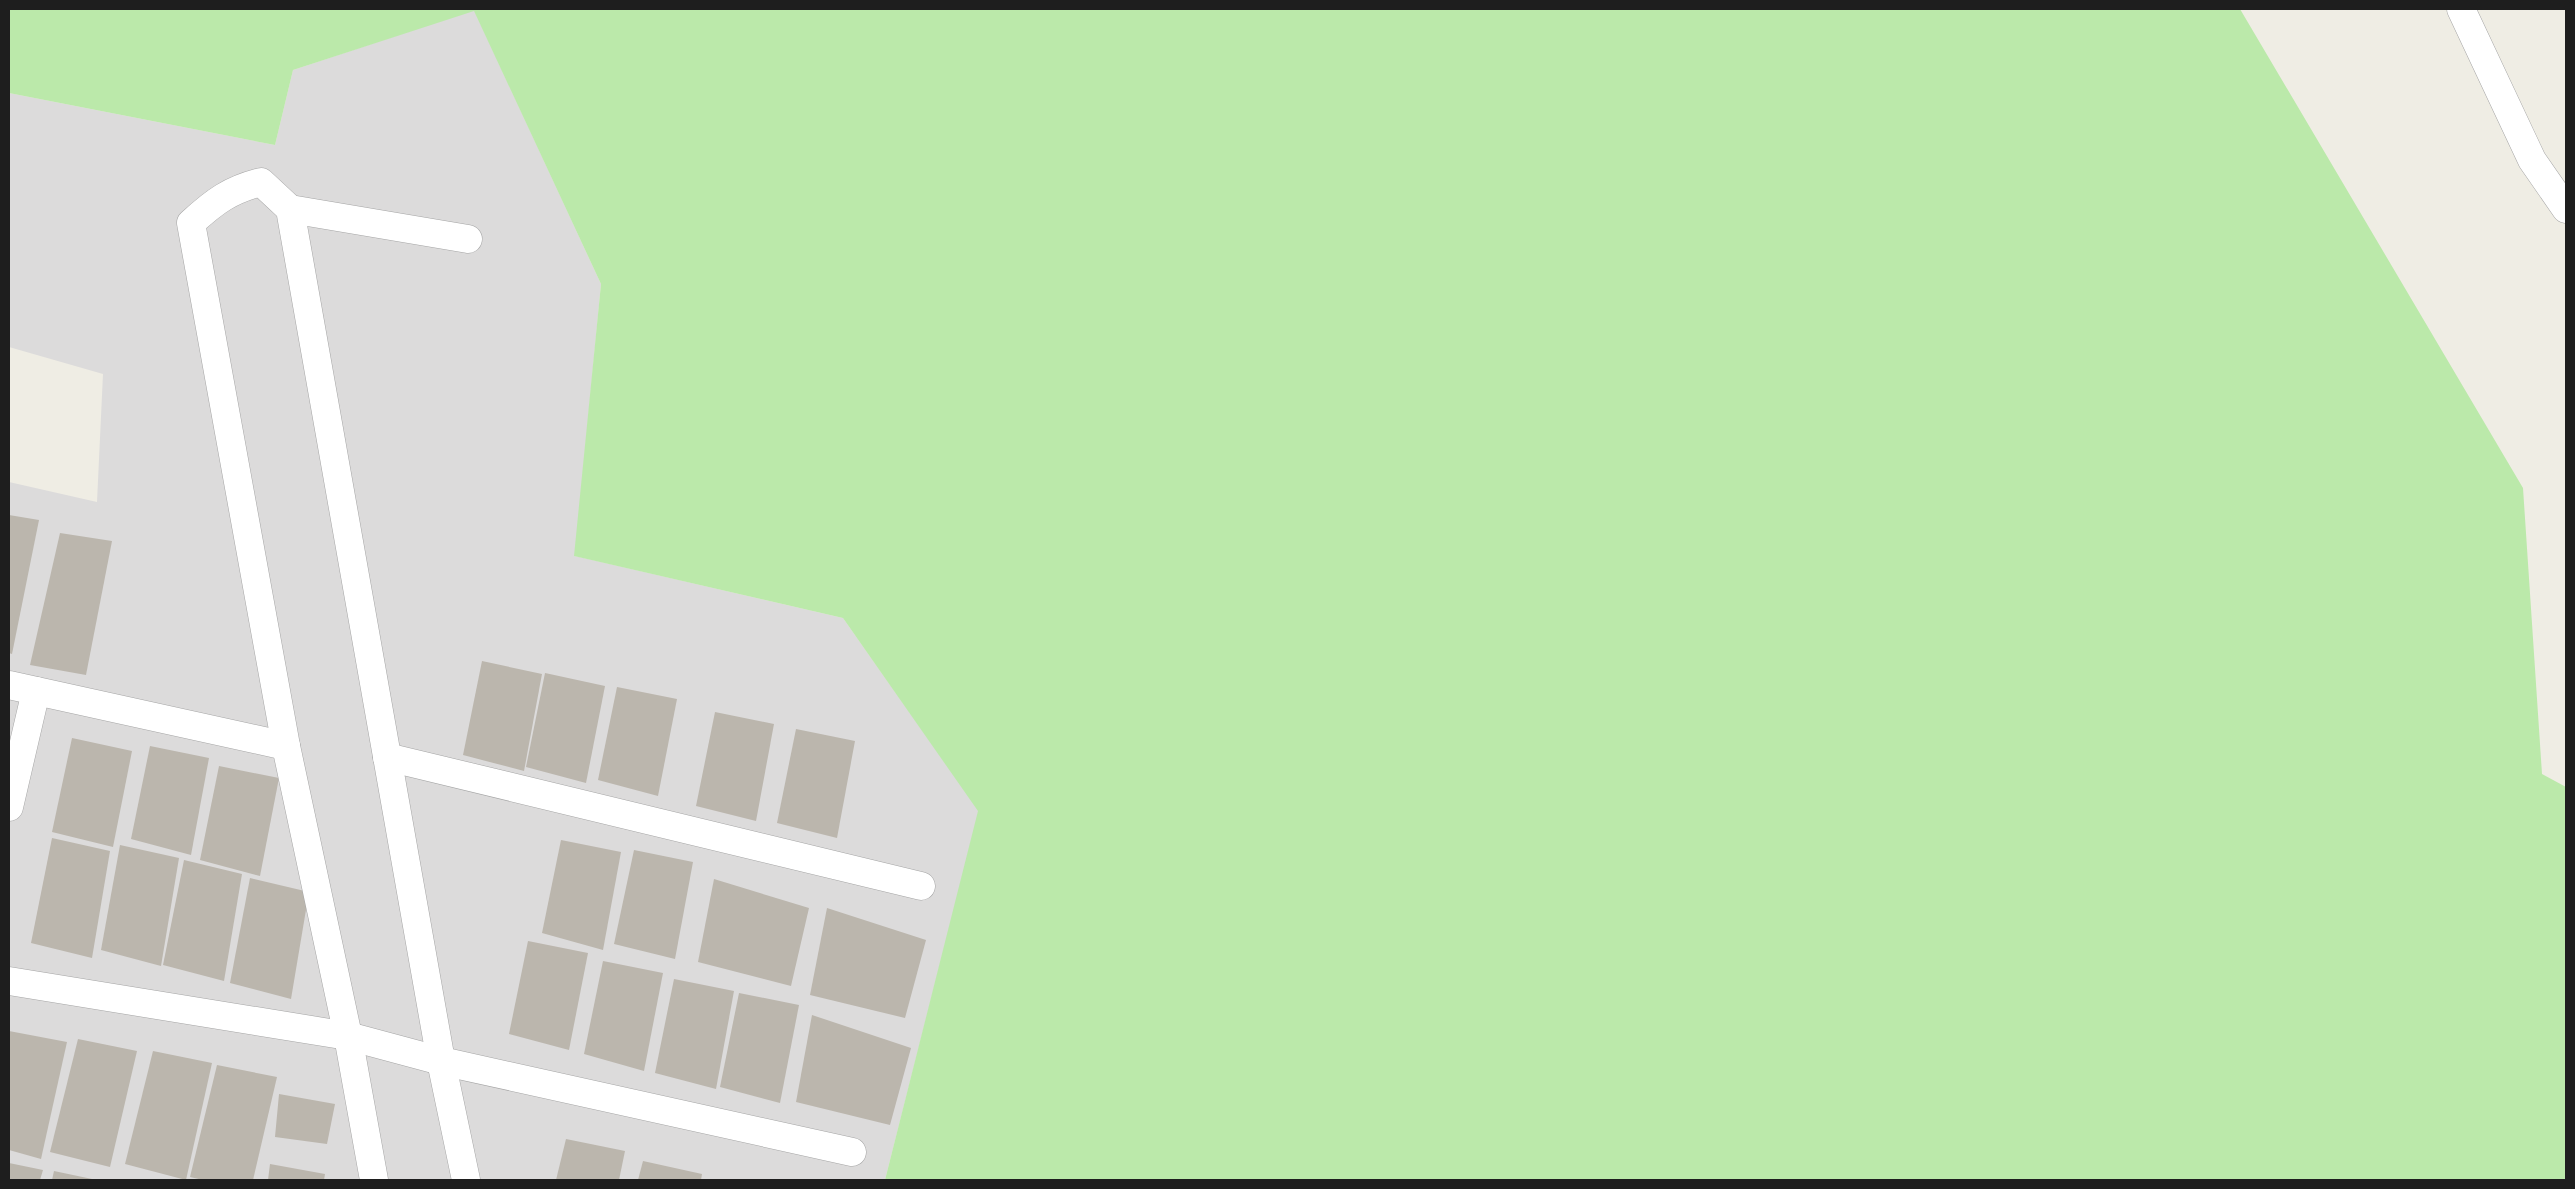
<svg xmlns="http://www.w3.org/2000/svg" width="2575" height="1189" viewBox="0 0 2575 1189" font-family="Montserrat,sans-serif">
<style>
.residential{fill:#dcdbdb}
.grass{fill:#bbe9aa}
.building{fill:#bbb6ad}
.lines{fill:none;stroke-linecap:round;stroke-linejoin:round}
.street-casing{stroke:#a5a5a5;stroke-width:29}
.street{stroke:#fff;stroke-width:28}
</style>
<rect width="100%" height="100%" fill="#efede4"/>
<polygon class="residential" points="474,10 601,284 575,556 843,618 979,811 885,1180 9,1180 9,482 97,502 103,374 9,347 9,93 275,145 293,70"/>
<polygon class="grass" points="9,9 2240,9 2523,488 2542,774 2566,787 2566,1180 885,1180 978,811 843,618 574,556 601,284 474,11 293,70 275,145 9,93"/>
<g class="building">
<polygon points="9,515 39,520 12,654 9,653"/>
<polygon points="60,533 112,541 86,675 30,665"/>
<polygon points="482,661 542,674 524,771 463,755"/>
<polygon points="545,673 605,686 586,783 526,767"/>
<polygon points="617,687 677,699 658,796 598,780"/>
<polygon points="715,712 774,724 756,821 696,806"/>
<polygon points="796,729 855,741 837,838 777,823"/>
<polygon points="72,738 132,751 113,847 52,832"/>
<polygon points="150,746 209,758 191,855 131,839"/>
<polygon points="219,766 279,778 260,876 200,860"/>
<polygon points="52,838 110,851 92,958 31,943"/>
<polygon points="561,840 621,852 603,950 542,933"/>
<polygon points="120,845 179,858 161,966 101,950"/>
<polygon points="634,850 693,862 675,959 614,944"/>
<polygon points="184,860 242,874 224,981 163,965"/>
<polygon points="250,878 309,892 291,999 230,983"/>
<polygon points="714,879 809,908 791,986 698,962"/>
<polygon points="827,908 926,940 905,1018 810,995"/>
<polygon points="528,941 588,953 569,1050 509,1034"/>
<polygon points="603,961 663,973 644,1071 584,1054"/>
<polygon points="674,979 734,991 716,1089 655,1073"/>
<polygon points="739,993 799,1005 780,1103 720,1087"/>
<polygon points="812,1015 911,1048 890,1125 796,1102"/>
<polygon points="9,1031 67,1042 41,1159 9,1150"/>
<polygon points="78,1039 137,1051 110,1167 50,1152"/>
<polygon points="153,1051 212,1063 186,1180 125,1164"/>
<polygon points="217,1065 277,1077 253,1180 203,1180 190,1177"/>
<polygon points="279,1094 335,1104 327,1144 275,1137"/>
<polygon points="566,1139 625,1151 619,1180 556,1180"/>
<polygon points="643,1161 702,1174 701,1180 638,1180"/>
<polygon points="9,1163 43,1170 40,1180 9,1180"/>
<polygon points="270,1164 325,1174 324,1180 268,1180"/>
<polygon points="54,1171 92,1179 92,1180 52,1180"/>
</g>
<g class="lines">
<g class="street-casing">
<g id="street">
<polyline points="2461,9 2532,160 2566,209"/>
<polyline points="290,209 468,239"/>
<polyline points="9,685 286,746"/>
<polyline points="387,757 921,886"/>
<polyline points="9,807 36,691"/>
<polyline points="9,981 348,1036 441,1061 852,1152"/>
<path d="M 374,1180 L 348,1036 L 286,746 L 191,223 C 215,201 230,190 261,182 L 290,209 L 441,1061 L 466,1180"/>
</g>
</g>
<use href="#street" class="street"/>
</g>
<rect width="2575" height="1189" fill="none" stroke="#1e1e1e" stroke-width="20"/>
</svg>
